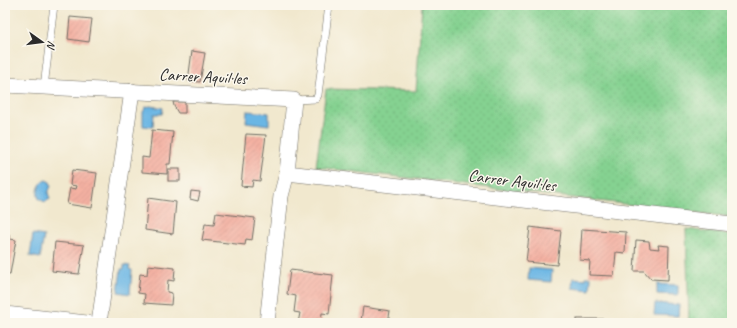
<svg xmlns="http://www.w3.org/2000/svg" width="737" height="328" viewBox="0 0 737 328" font-family="Caveat,sans-serif">
<style>
.grass{fill:url(#grass-dots);stroke:#587e5e}
.water{fill:#6bb6e4;stroke:#4b7088}
.building{fill:url(#building-hatch)}
.lines{fill:none;stroke-linecap:round;stroke-linejoin:round}
.lane-casing{stroke:#706d64;stroke-width:8}
.street-casing{stroke:#706d64;stroke-width:16}
.lane{stroke:#fff;stroke-width:7}
.street{stroke:#fff;stroke-width:15}
.labels{text-anchor:middle;stroke-width:3;stroke-linejoin:round;paint-order:stroke}
.street-label{font-size:17px;fill:#2b2b2b;stroke:#fbf7ec}
</style>
<defs>
<pattern id="grass-dots" width="8" height="8" patternUnits="userSpaceOnUse"><rect width="8" height="8" fill="#85d291"/><path d="M2 2h.1M6 6h.1" fill="none" stroke="#73b47d" stroke-width="1.8" stroke-linecap="round"/></pattern>
<pattern id="building-hatch" width="6" height="6" patternUnits="userSpaceOnUse"><rect width="6" height="6" fill="#f4b1a2"/><path d="M-1 1l2-2M0 6l6-6M5 7l2-2" fill="none" stroke="#d1988c"/></pattern>
</defs>
<rect width="100%" height="100%" fill="#fbf7ec"/>
<filter id="ink" filterUnits="userSpaceOnUse"><feTurbulence type="fractalNoise" baseFrequency=".025" numOctaves="2"/><feDisplacementMap in="SourceGraphic" scale="8" xChannelSelector="R" yChannelSelector="G"/><feConvolveMatrix kernelMatrix="1 2 1 2 8 2 1 2 1" color-interpolation-filters="sRGB"/></filter>
<filter id="wash" filterUnits="userSpaceOnUse"><feTurbulence type="fractalNoise" baseFrequency=".012" numOctaves="4" result="noise"/><feDisplacementMap in="SourceGraphic" scale="16" xChannelSelector="R" yChannelSelector="G"/><feGaussianBlur stdDeviation="0.9" result="paint"/><feColorMatrix in="noise" values="0 0 0 0 0 0 0 0 0 0 0 0 0 0 0 0 0 1.4 0 .05"/><feComposite in="paint" operator="in"/></filter>
<g filter="url(#wash)">
<rect width="100%" height="100%" fill="#f1e8ce"/>
<g class="grass">
<polygon points="422,5 732,5 732,217 316,167 326,89 416,91"/>
<polygon points="686,229 732,235 732,323 689,323"/>
</g>
<g class="water">
<polygon points="150,106 163,108 162,114 154,114 153,127 143,126 143,112 146,107"/>
<polygon points="247,111 269,113 269,125 246,122"/>
<path d="M 46,180 L 50,182 L 51,186 L 48,193 L 50,199 L 45,202 L 39,199 C 36,192 39,183 46,180 Z"/>
<polygon points="33,234 44,236 40,258 30,256"/>
<polygon points="124,265 130,266 129,269 132,270 130,294 118,292 121,269 124,269"/>
<polygon points="529,268 552,270 551,282 528,280"/>
<polygon points="586,277 591,277 590,290 572,288 573,278 586,279"/>
<polygon points="657,284 678,285 678,295 657,294"/>
<polygon points="655,303 679,305 678,316 654,315"/>
</g>
<g id="blocks">
<g class="building">
<polygon points="70,17 92,19 89,42 68,39"/>
<polygon points="192,51 205,53 200,82 188,81"/>
<polygon points="173,102 185,102 185,113 178,113 174,106"/>
<polygon points="152,130 173,132 170,164 167,164 167,174 142,172 142,157 149,158"/>
<polygon points="246,134 266,135 260,181 253,180 252,187 241,186"/>
<rect x="168" y="169" width="12" height="12"/>
<polygon points="72,170 97,173 92,208 67,204 70,188 76,189 77,186 70,185"/>
<polygon points="191,191 200,192 198,201 190,199"/>
<polygon points="148,198 176,202 173,234 145,230"/>
<polygon points="216,213 255,218 252,240 246,239 245,245 202,240 205,224 214,225"/>
<polygon points="530,227 561,231 557,265 526,262"/>
<polygon points="582,229 626,232 625,253 616,252 614,276 589,275 590,261 580,260"/>
<polygon points="5,234 10,235 10,239 16,240 10,274 5,273"/>
<polygon points="636,240 649,241 650,248 659,249 658,245 669,246 668,280 651,279 644,271 634,271"/>
<polygon points="55,242 84,245 79,274 52,271"/>
<polygon points="148,265 175,268 174,281 168,280 167,292 172,293 171,305 144,303 145,294 138,293 140,274 147,275"/>
<polygon points="290,270 333,275 329,314 322,313 321,323 298,323 300,313 294,312 296,296 287,294"/>
<polygon points="363,307 390,311 388,323 361,321"/>
<rect x="577" y="319" width="29" height="4"/>
</g>
</g>
</g>
<g filter="url(#ink)">
<use href="#blocks" fill-opacity="0" stroke="#706d64" stroke-width="1"/>
<g class="lines">
<g class="lane-casing">
<g id="lane">
<polyline points="44,87 54,5"/>
<polyline points="294,100 316,99 318,95 329,5"/>
</g>
</g>
<g class="street-casing">
<g id="street">
<polyline points="5,85 294,100 287,173 732,224"/>
<polyline points="5,314 87,323"/>
<polyline points="99,323 132,91"/>
<polyline points="267,323 281,196 287,173"/>
</g>
</g>
<use href="#lane" class="lane"/>
<use href="#street" class="street"/>
</g>
</g>
<g class="labels">
<g class="street-label">
<text transform="translate(203 76) rotate(3)" y="6">Carrer Aquil·les</text>
<text transform="translate(512 180) rotate(7)" y="6">Carrer Aquil·les</text>
</g>
</g>
<rect width="737" height="328" fill="none" stroke="#fbf7ec" stroke-width="20"/>
<g transform="translate(42 42) rotate(104)" stroke="#fbf7ec" stroke-width="3" paint-order="stroke">
<path d="M0-3L7 15L0 10L-7 15Z" fill="#2b2b2b"/>
<text y="-6" font-size="11" font-weight="bold" text-anchor="middle" fill="#2b2b2b">N</text>
</g>
</svg>
